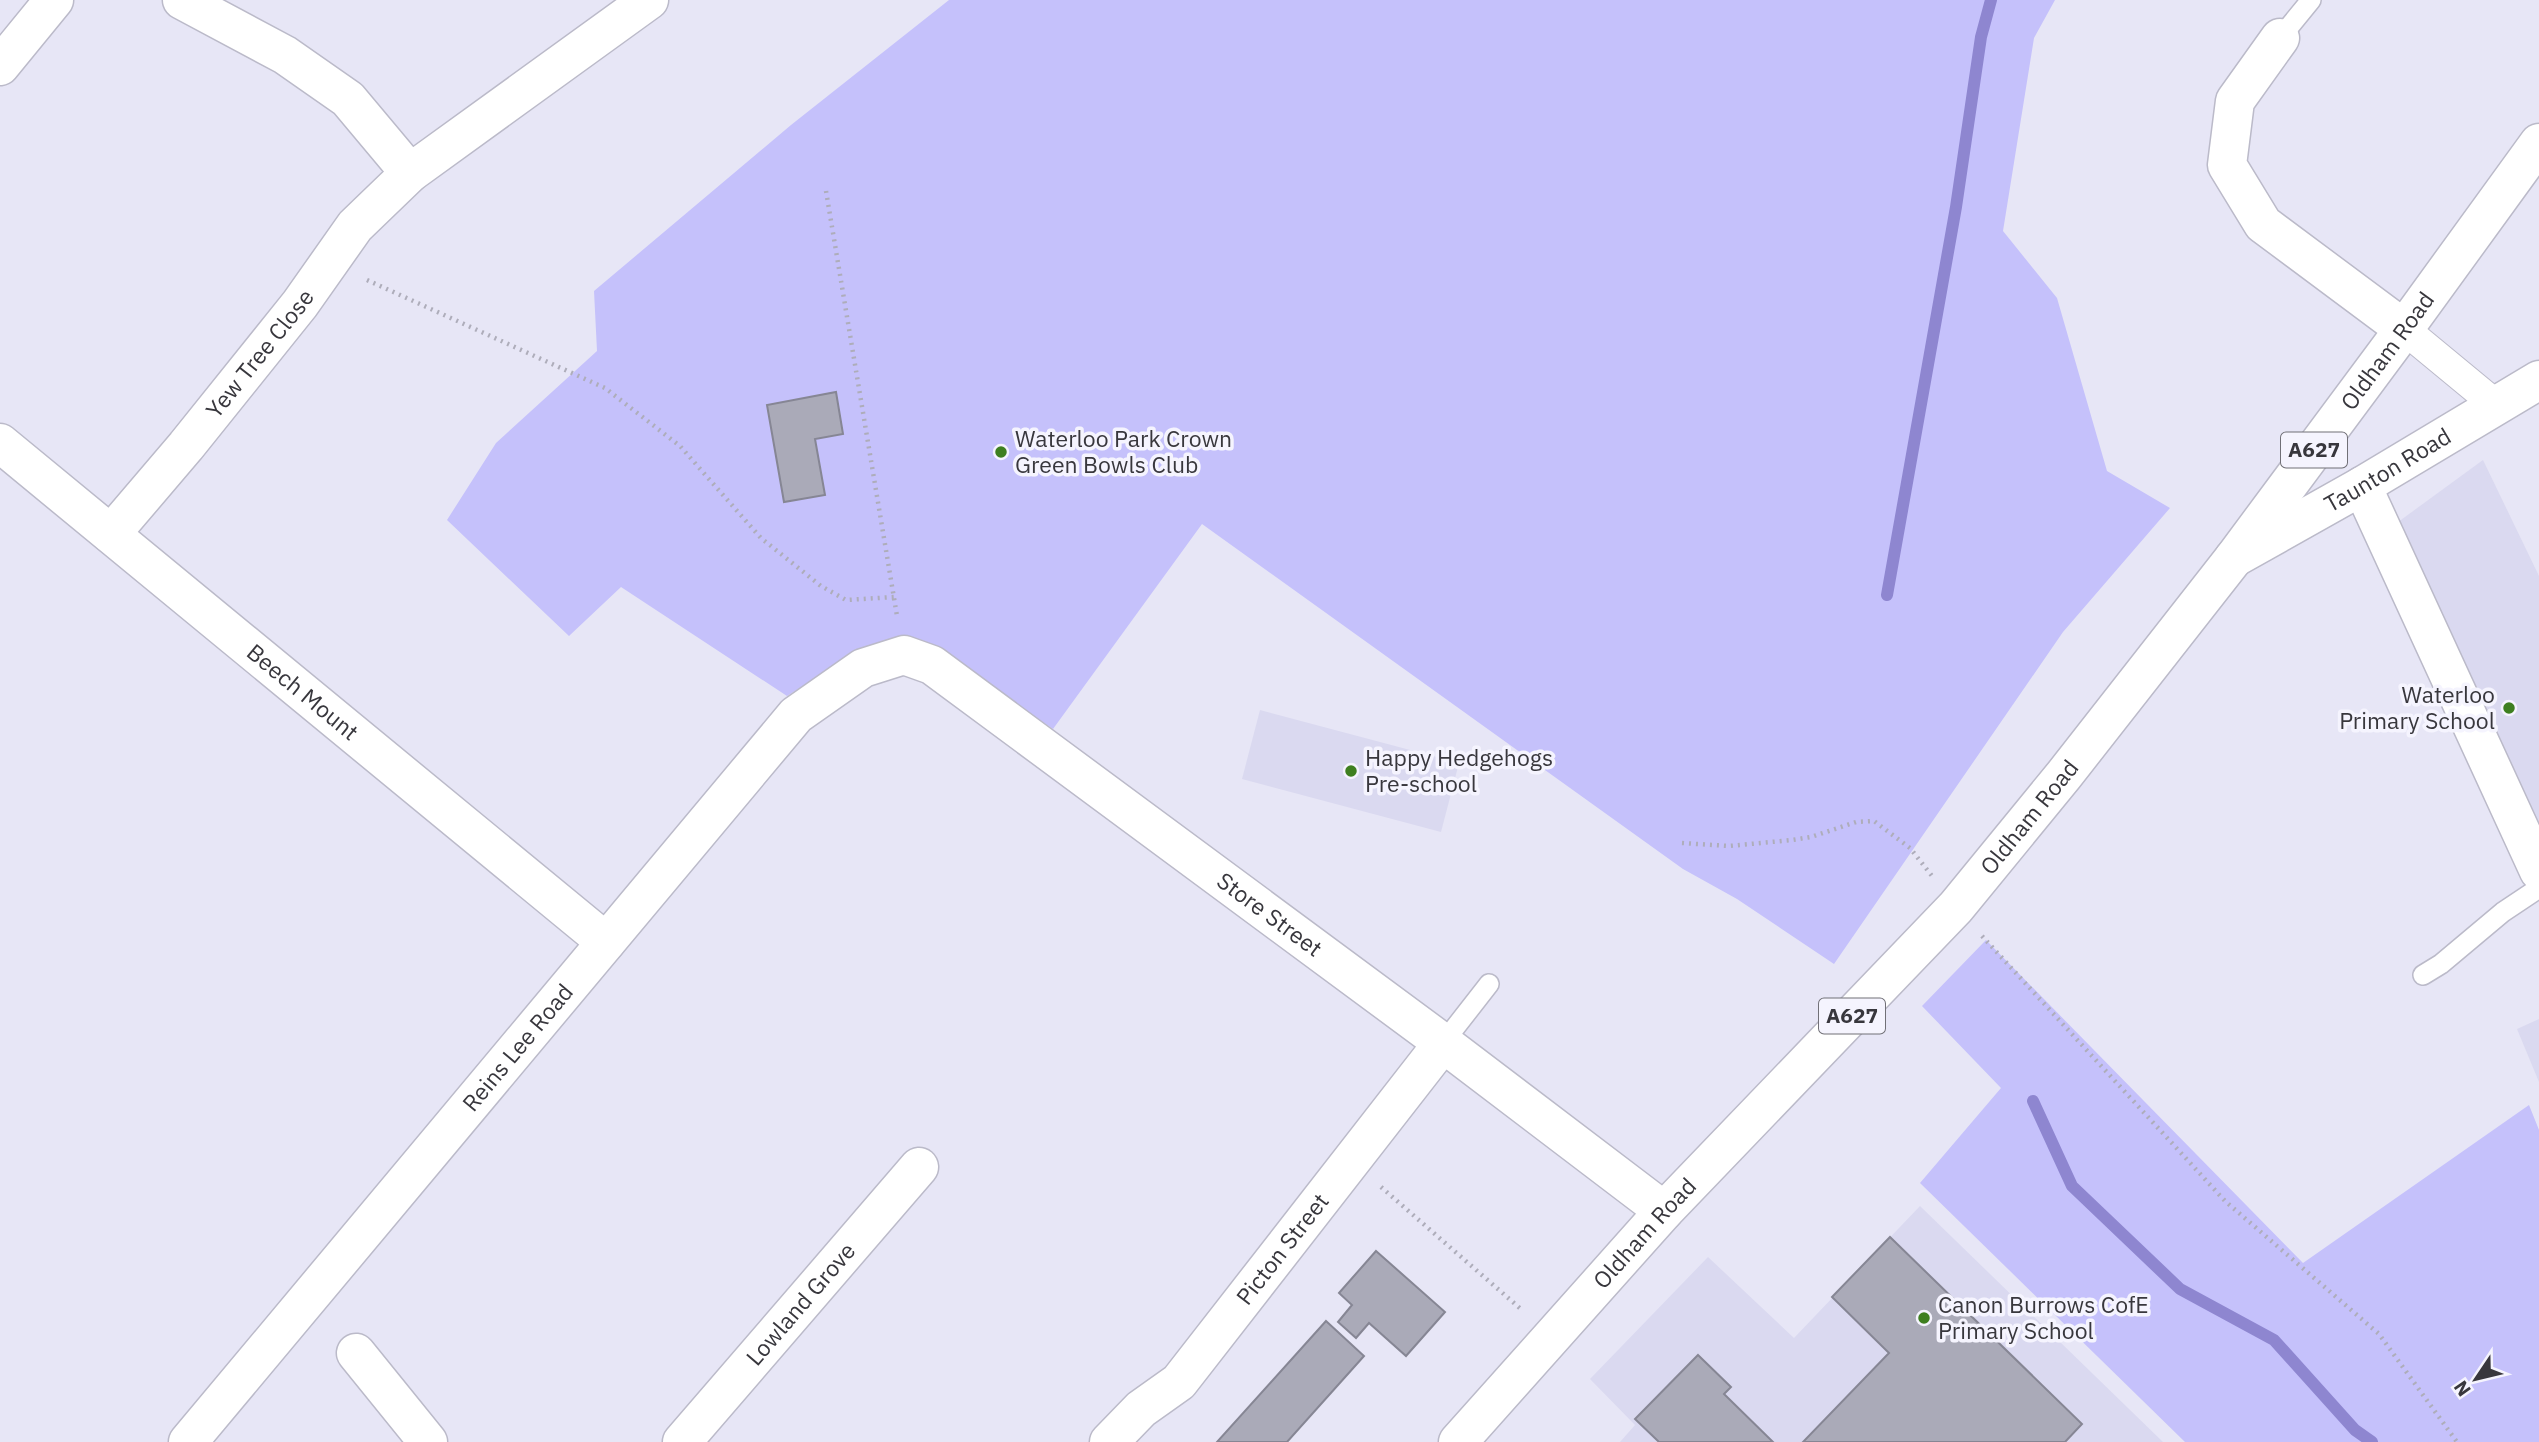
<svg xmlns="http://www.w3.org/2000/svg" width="2539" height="1442" viewBox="0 0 2539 1442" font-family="'IBM Plex Sans',sans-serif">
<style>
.built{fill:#dad9f0}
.green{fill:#c5c1fb}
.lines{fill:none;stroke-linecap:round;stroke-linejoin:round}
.stream{stroke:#8e86d0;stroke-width:12}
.building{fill:#aaaab8;stroke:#868694;stroke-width:2}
.service-casing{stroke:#bbbac9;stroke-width:22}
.pedestrian-casing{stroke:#bbbac9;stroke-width:32}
.minor-casing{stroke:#bbbac9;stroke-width:41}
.trunk-casing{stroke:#bbbac9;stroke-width:41}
.path{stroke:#aeadba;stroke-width:4.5;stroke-dasharray:2 5;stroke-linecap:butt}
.service{stroke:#fff;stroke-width:19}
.pedestrian{stroke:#fff;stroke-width:30}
.minor{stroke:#fff;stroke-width:38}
.trunk{stroke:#fff;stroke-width:38}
.poi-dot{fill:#3e7f20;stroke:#f5f4fe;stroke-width:2.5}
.labels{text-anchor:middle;stroke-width:7;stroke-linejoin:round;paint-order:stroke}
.shield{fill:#f5f4fe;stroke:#717077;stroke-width:2}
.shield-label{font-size:21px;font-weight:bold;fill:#38373d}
.street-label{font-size:23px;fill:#38373d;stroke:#f5f4fe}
.poi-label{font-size:23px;fill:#38373d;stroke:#f5f4fe;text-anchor:start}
</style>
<rect width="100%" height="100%" fill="#e7e6f6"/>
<g class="built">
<polygon points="2483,460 2539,576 2539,841 2394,525"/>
<polygon points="1260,710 1459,763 1441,832 1242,779"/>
<polygon points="2539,1019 2539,1082 2517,1029"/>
<polygon points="1920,1206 2163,1442 1620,1442 1635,1425 1590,1379 1708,1257 1794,1338"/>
</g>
<g class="green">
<polygon points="949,0 2055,0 2034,38 2003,231 2057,298 2107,471 2170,508 2063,632 1834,964 1737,899 1683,869 1202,524 1053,729 941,652 855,653 787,696 621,587 569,636 447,520 496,443 597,351 594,291 791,125"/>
<polygon points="1986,940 2303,1263 2529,1105 2539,1130 2539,1442 2185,1442 1920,1183 2001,1088 1922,1006"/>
</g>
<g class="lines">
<g class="stream">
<polyline points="1887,595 1956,207 1981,37 1991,0"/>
<polyline points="2033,1101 2072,1186 2180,1289 2274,1340 2355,1430 2372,1442"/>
</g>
</g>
<g class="building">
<polygon points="836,392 843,434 815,439 825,495 784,502 767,405"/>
<polygon points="1890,1237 2082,1424 2065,1442 1803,1442 1889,1353 1832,1297"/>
<polygon points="1376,1251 1445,1312 1406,1356 1369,1323 1356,1338 1338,1322 1352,1305 1339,1293"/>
<polygon points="1326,1321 1364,1356 1287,1442 1217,1442"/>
<polygon points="1698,1355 1731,1387 1724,1394 1773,1442 1659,1442 1635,1419"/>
</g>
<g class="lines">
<g class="service-casing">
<g id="service">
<polyline points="2280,38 2311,0"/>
<polyline points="2423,975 2441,964 2503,912 2539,888"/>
<polyline points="1443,1043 1489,984"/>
</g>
</g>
<g class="pedestrian-casing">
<polyline id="pedestrian" points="2404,329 2496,405"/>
</g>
<g class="minor-casing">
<g id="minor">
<polyline points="182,0 285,55 348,99 410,173"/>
<polyline points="2280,38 2235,101 2227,165 2263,224 2404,329"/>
<polyline points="0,66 54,0"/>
<path id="s1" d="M 0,443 L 606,942"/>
<polyline points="2362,486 2539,871"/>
<path id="s2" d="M 111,534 L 186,446 L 300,304 L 355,226 L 410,173 L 649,0"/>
<path id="s3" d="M 2234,558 L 2362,486 L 2539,380"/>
<polyline points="356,1353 428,1442"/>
<path id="s4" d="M 188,1442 L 796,715 L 863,668 L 904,655 L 932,665 L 1443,1043 L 1664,1211"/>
<path id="s5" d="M 682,1442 L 919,1167"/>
<path id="s6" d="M 1109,1442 L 1141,1409 L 1179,1382 L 1443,1043"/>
</g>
</g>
<g class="trunk-casing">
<g id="trunk">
<path id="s7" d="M 1458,1442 L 1664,1211 L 1956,907 L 2064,775 L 2234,558 L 2404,329 L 2539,143"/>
</g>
</g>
<g class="path">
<polyline points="826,191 897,616"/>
<polyline points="367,280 605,388 680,446 761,538 821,586 846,600 894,597"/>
<polyline points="1682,843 1729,846 1792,840 1811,837 1856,822 1874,821 1910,848 1932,876"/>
<polyline points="1982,936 2225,1201 2379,1334 2457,1442"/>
<polyline points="1381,1187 1522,1310"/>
</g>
<use href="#service" class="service"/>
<use href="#pedestrian" class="pedestrian"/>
<use href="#minor" class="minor"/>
<use href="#trunk" class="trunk"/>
</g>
<g class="poi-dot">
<circle cx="1001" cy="452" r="7"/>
<circle cx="2509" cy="708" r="7"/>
<circle cx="1351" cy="771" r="7"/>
<circle cx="1924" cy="1318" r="7"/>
</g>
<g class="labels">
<g class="shield">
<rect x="2281" y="432.5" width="66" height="35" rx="5"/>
<rect x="1819" y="998.5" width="66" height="35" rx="5"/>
</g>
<g class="shield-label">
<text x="2314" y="457">A627</text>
<text x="1852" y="1023">A627</text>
</g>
<g class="street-label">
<text dy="8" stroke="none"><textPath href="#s2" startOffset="234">Yew Tree Close</textPath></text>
<text dy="8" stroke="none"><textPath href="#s7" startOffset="1435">Oldham Road</textPath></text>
<text dy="8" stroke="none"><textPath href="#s3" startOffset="177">Taunton Road</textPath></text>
<text dy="8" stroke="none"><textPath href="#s1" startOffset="392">Beech Mount</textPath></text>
<text dy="8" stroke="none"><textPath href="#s7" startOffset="847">Oldham Road</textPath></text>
<text dy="8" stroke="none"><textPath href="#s4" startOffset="1522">Store Street</textPath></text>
<text dy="8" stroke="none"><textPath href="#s4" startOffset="514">Reins Lee Road</textPath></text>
<text dy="8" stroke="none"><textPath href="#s7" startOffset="280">Oldham Road</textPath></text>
<text dy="8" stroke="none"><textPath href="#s6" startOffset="261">Picton Street</textPath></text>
<text dy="8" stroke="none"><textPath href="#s5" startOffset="182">Lowland Grove</textPath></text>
</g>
<g class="poi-label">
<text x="1015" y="447">Waterloo Park Crown<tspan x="1015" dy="26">Green Bowls Club</tspan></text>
<text x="2495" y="703" text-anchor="end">Waterloo<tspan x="2495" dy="26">Primary School</tspan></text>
<text x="1365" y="766">Happy Hedgehogs<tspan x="1365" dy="26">Pre-school</tspan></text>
<text x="1938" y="1313">Canon Burrows CofE<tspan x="1938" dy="26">Primary School</tspan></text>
</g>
</g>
<g transform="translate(2476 1379) rotate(235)" stroke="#f5f4fe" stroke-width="5" paint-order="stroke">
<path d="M0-5L12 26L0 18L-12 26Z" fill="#38373d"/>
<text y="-10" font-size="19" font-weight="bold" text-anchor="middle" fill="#38373d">N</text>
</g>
</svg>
